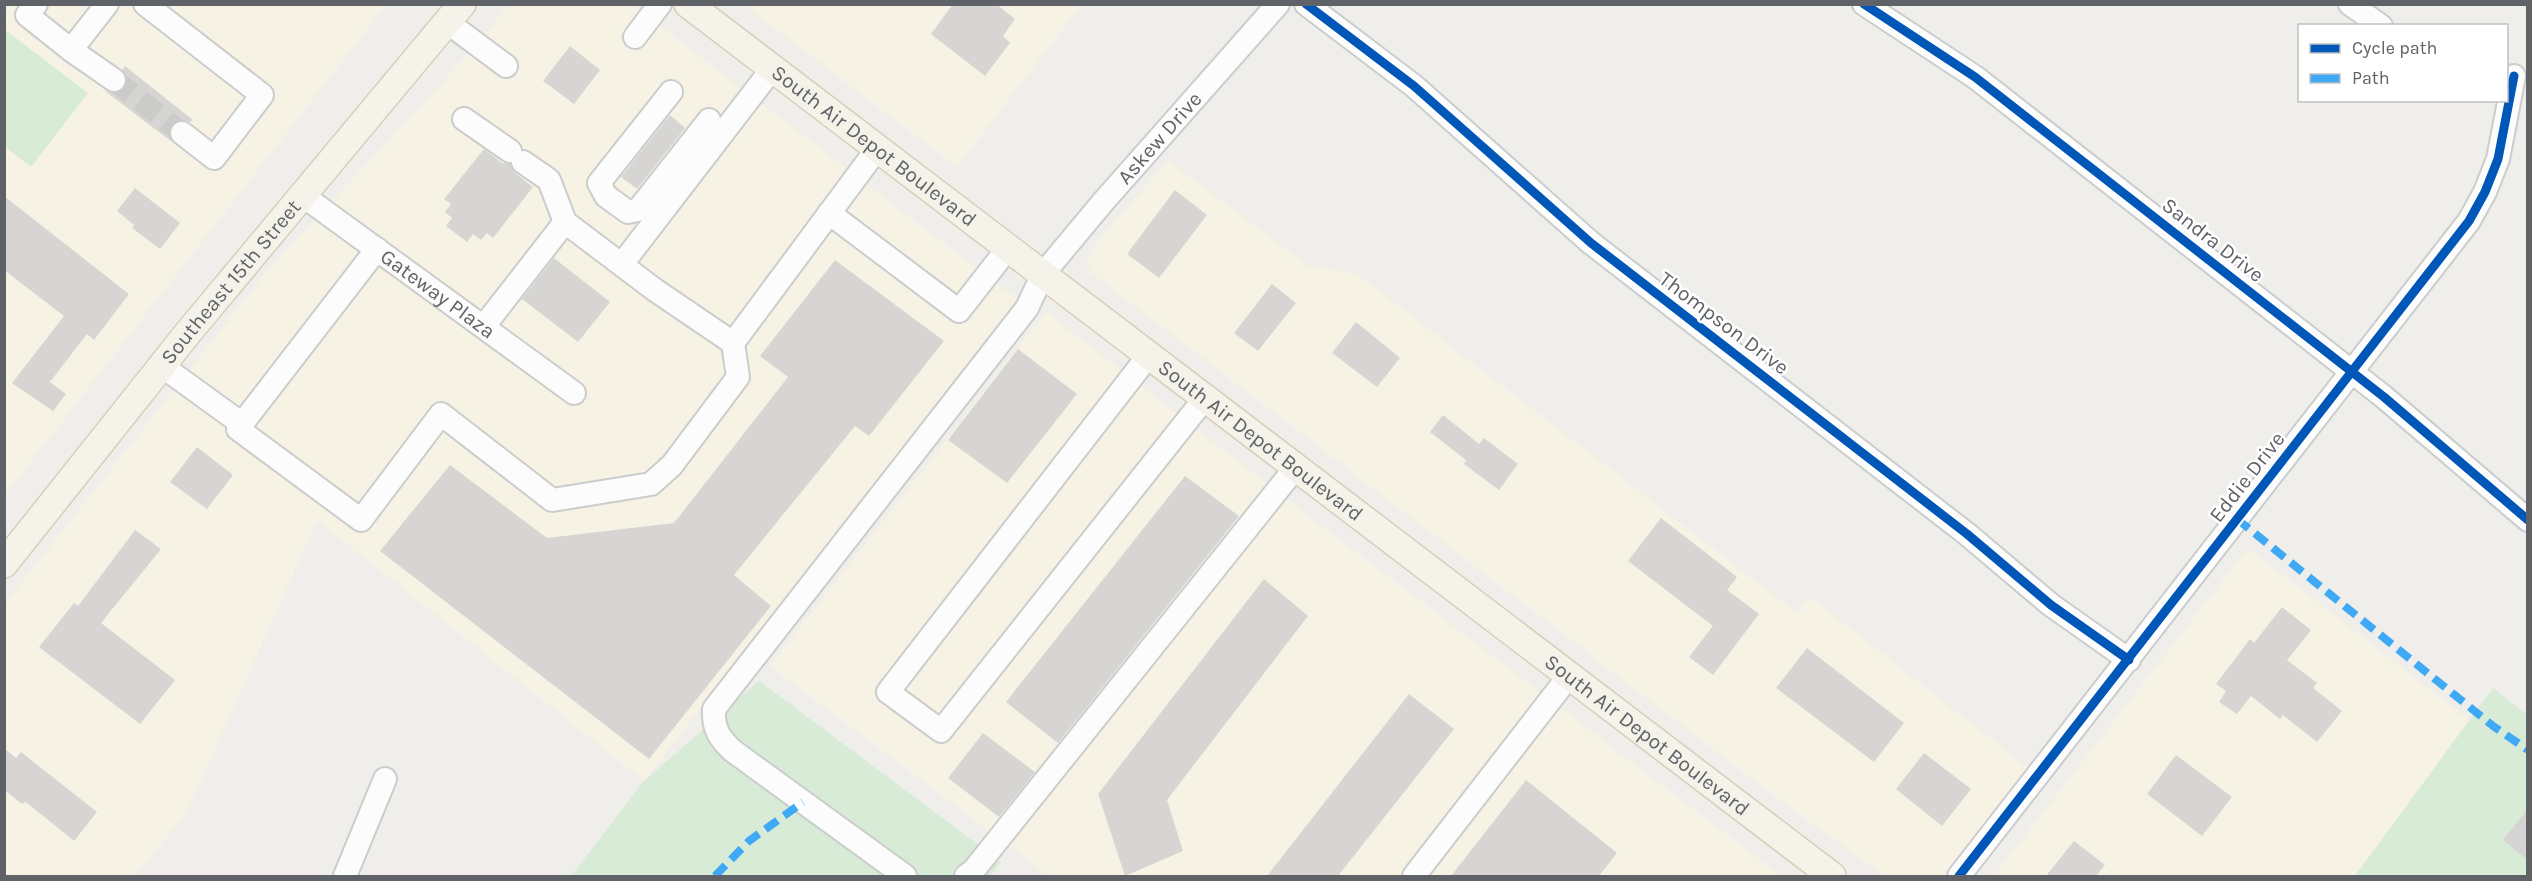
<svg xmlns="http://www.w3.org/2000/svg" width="2532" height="881" viewBox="0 0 2532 881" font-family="Karla,sans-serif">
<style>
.commercial{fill:#f7f3e4}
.green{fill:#d8ebd6}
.building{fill:#d6d5d3}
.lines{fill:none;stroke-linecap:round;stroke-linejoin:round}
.minor-tunnel{stroke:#cbcbca;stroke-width:22;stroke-dasharray:22 11;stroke-linecap:butt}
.minor-casing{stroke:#cbcccc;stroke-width:26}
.major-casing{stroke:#d7ceb8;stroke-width:30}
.minor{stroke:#fdfcfc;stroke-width:22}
.major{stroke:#f4f2e9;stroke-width:27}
.quiet{stroke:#3fa9f5;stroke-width:8;stroke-dasharray:15 8;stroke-linecap:butt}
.cycleway-casing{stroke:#fff;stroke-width:13}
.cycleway{stroke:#0057b8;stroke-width:9}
.labels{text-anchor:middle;stroke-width:5;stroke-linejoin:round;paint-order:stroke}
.street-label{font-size:21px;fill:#5f6368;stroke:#fff}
</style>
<rect width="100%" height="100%" fill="#efeeea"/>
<g class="commercial">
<polygon points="12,4 386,5 5,495 4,14"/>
<polygon points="509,5 632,5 1017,299 644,781 317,520 186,814 134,876 5,876 4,605 269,269 445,80"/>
<polygon points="744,5 1081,5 957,167"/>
<polygon points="1168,161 1306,265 1357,274 1797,613 1810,597 2028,768 1944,876 1885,876 1789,807 1092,273 1086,262 1099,240"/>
<polygon points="1046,312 1258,477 1781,876 1048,876 770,666"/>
<polygon points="2248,548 2469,720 2355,876 1994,876"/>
</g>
<g class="green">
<polygon points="4,29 88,93 31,167 5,147"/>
<polygon points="759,681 1001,862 990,876 571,876 644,781"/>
<polygon points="2493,688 2527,715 2527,876 2355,876"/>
</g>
<g class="building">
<polygon points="953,4 996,4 1015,19 1003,36 1010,43 985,76 931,34"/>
<polygon points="570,46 600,70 574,104 543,81"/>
<polygon points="125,66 193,120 190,122 178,120 172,124 169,132 172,142 105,91 113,93 125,88 127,81 122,70"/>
<polygon points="670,115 685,128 637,189 621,177"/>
<polygon points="484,149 502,163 510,164 515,173 533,187 493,238 487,233 481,240 473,234 467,242 446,226 452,218 445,212 451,204 444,199"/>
<polygon points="135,188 180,223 160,249 132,228 134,225 117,211"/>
<polygon points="1175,190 1207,215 1159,278 1127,254"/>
<polygon points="4,196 129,294 94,340 87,334 50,382 66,394 53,411 12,383 64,316 4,270"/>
<polygon points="554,258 610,302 578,342 522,299"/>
<polygon points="835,260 944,341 869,436 855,426 734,575 771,606 649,759 380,551 450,465 547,538 674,523 788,377 760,356"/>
<polygon points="1272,284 1296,303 1258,351 1234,333"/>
<polygon points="1356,322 1400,358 1377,387 1332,353"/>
<polygon points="1018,349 1077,394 1007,483 948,440"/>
<polygon points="1443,415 1479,444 1484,438 1518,464 1499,490 1464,464 1466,460 1430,432"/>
<polygon points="197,447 233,475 207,509 170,482"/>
<polygon points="1185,476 1239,516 1058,743 1006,702"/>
<polygon points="1661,518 1737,577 1727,590 1759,614 1713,675 1689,657 1713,626 1628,561"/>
<polygon points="135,530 161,549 101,623 175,680 140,724 39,647 74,603 78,606"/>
<polygon points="1264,579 1308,616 1167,800 1183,851 1125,876 1098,794"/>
<polygon points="2282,607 2311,630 2287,660 2317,683 2313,688 2342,711 2317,742 2283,715 2280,719 2251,696 2237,714 2219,702 2226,691 2216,684 2250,639 2254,643"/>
<polygon points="1807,648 1904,723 1874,762 1776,688"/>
<polygon points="1409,694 1454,729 1338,876 1267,876"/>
<polygon points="983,733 1035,772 999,817 948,778"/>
<polygon points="4,748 16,758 21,752 97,812 74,841 26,802 22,804 4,790"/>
<polygon points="1924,753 1971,789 1942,826 1896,789"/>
<polygon points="2176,755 2232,797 2202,836 2147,794"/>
<polygon points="1526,780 1617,853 1599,876 1451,876"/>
<polygon points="2528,809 2528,860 2503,840"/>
<polygon points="2074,841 2105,865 2096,876 2046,876"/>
</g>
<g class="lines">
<polyline class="minor-tunnel" points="114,80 182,133"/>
<g class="minor-casing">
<g id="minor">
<polyline points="36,4 27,15 71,50"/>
<polyline points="107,4 71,50 114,80"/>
<polyline points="145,4 262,95 214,158 182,133"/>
<polyline points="1306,4 1414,86 1591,243 1967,534 2051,605 2129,660"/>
<polyline points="1864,4 1975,77 2384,397 2528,520"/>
<polyline points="2350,4 2381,26"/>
<polyline points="447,22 506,66"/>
<polyline points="635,37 660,4"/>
<polyline points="671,92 599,183 606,196 628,212 638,210 709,120"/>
<polyline points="464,119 510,151"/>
<polyline points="523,162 549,180 565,222 655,290 733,343"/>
<path id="s1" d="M 302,195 L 574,393"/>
<polyline points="829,213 959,311 1008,248"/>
<polyline points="377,249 238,429 361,520 441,414 552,500 651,484 672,465 738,377 733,343 877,149"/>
<polyline points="622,264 772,69"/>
<polyline points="484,326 565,222"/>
<polyline points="1149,355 888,692 941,731 1205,398"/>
<polyline points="162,366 242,424"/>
<polyline points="345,876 385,779"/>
<path id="s2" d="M 905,876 L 733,751 C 719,738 713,729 714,709 L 1027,308 L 1043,274 L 1103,202 L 1278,4"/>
<polyline points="966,876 973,871 1296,467"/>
<polyline points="1414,876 1569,676"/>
<polyline points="1959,876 2469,221 2485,192 2498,159 2514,76"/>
</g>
</g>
<g class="major-casing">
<g id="major">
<path id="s3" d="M 688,4 L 1832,876"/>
<path id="s4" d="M 4,564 L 187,334 L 462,4"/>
</g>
</g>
<use href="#minor" class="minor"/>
<use href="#major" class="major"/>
<g class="quiet">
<polyline points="2237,519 2493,726 2528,750"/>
<polyline points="715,876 749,841 803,802"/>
</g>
<g class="cycleway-casing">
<g id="cycleway">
<polyline points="1306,4 1414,86 1591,243 1967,534 2051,605 2129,660"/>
<polyline points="1864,4 1975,77 2384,397 2528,520"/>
<polyline points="1959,876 2469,221 2485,192 2498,159 2514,76"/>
</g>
</g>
<use href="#cycleway" class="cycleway"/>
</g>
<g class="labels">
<g class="street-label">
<text dy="7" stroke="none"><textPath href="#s2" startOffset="986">Askew Drive</textPath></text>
<text dy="7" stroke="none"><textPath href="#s3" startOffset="234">South Air Depot Boulevard</textPath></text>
<text transform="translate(2213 240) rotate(38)" y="7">Sandra Drive</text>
<text dy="7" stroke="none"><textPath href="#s4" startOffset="362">Southeast 15th Street</textPath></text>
<text dy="7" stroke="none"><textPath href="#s1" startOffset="168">Gateway Plaza</textPath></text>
<text transform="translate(1724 323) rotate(37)" y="7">Thompson Drive</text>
<text dy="7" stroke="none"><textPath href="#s3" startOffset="720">South Air Depot Boulevard</textPath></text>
<text transform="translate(2247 477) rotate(-52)" y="7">Eddie Drive</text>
<text dy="7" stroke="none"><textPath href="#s3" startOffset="1206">South Air Depot Boulevard</textPath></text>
</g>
</g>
<rect width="2532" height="881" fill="none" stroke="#5f6368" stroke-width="12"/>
<rect x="2298" y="24" width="210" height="78" fill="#ffffff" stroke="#bfc1c3" stroke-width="1.5"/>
<rect x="2310" y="44" width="30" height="9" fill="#0057b8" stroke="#bfc1c3" stroke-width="1.5"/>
<text x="2352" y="54" font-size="18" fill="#5f6368">Cycle path</text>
<rect x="2310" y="74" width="30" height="9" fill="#3fa9f5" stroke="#bfc1c3" stroke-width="1.5"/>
<text x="2352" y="84" font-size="18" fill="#5f6368">Path</text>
</svg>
